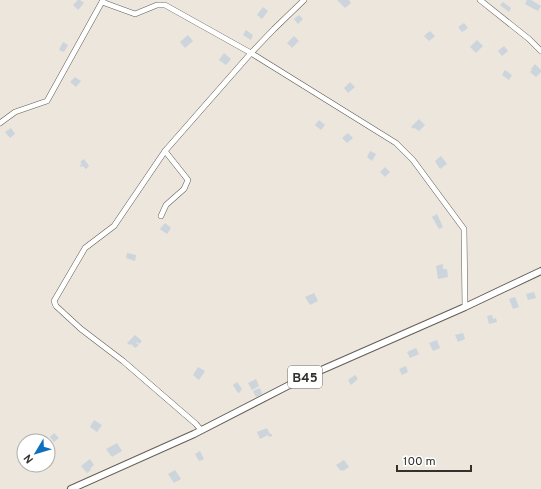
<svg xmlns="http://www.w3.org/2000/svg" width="541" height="489" viewBox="0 0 541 489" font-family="Overpass,sans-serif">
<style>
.building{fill:#ccd4dc}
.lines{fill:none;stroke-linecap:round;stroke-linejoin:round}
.minor-casing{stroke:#635e56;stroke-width:6}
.major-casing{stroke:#635e56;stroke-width:8}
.minor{stroke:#fff;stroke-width:5}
.major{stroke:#fff;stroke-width:6}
.labels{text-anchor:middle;stroke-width:3.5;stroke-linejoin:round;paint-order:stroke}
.shield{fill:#fff;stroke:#706f6c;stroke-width:1}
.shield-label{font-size:13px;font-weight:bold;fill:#33312d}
</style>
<rect width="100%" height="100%" fill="#ece6dc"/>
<g class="building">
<polygon points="78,0 80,0 84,3 78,10 73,5"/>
<polygon points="337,0 349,0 351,3 345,8"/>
<polygon points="527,0 531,0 541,6 538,11 525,4"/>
<polygon points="503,2 511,8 509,12 500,5"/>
<polygon points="263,7 268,11 262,19 257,15"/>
<polygon points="299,15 303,19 298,24 294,19"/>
<polygon points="464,23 468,28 462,32 458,27"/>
<polygon points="246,30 253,35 251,40 243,35"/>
<polygon points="430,31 435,36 429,41 424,36"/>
<polygon points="188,35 193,41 185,48 180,42"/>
<polygon points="294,36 299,41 292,48 287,43"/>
<polygon points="477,40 483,46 476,53 470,47"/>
<polygon points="63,42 68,45 64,52 59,50"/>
<polygon points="504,46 508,51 502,56 498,51"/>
<polygon points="224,53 231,59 226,65 219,60"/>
<polygon points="535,64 541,70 541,72 536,77 530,72 532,70 531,69"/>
<polygon points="505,70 512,75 509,80 502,75"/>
<polygon points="75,77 81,81 76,87 70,82"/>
<polygon points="350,82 355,87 348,93 344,88"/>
<polygon points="419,119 425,125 419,131 415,128 414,129 411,127"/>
<polygon points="319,120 325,125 321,130 315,125"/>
<polygon points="11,128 15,134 10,138 5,132"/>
<polygon points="348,133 353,138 347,143 342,138"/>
<polygon points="370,151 376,154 372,161 367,157"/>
<polygon points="441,156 447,164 440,169 435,161"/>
<polygon points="84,159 89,166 86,169 83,166 81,167 80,165 82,164 80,162"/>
<polygon points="385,167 390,172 385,177 380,172"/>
<polygon points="437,214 443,227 439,229 432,217"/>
<polygon points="165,223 171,228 167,234 160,229"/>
<polygon points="127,253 136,255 135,261 126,258"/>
<polygon points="443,264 443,269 447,269 448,277 438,279 436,266"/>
<polygon points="534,292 536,298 528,300 526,294"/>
<polygon points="314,293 318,301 310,305 305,297"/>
<polygon points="515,297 519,307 513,309 509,299"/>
<polygon points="492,315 493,319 496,318 497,322 489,324 487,316"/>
<polygon points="463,333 465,339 458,342 455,335"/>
<polygon points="135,335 142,341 139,344 137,342 136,343 139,345 135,348 131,344 130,345 127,343"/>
<polygon points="437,340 440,348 433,351 429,343"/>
<polygon points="416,348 419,354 410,358 407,352"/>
<polygon points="406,366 408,372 402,375 399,369"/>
<polygon points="198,367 205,371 199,380 193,375"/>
<polygon points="355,375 358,379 351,385 348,380"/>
<polygon points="256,379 259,386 252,390 248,383"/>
<polygon points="237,382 242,389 240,391 241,392 238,393 233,385"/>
<polygon points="260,388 262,394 256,397 253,391"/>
<polygon points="94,420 102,425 97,432 90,427"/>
<polygon points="267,428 270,434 272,434 272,436 269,437 268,435 260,439 257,432"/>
<polygon points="54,433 59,438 54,442 50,437"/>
<polygon points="117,443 122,451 112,457 106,449"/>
<polygon points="200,451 204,459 199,461 195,454"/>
<polygon points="90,459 94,465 90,469 91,470 87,473 81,466"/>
<polygon points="344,460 349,467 343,471 343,470 341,471 336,465"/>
<polygon points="175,470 181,479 174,483 168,474"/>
</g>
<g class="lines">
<g class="minor-casing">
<g id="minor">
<polyline points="480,0 529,39 541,51"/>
<polyline points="102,2 135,14 157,5 165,5 251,53 396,143 413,160 464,229 465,307"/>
<polyline points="0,123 15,112 47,101 103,0"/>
<polyline points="161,216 166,205 184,189 188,180 165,151"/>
<polyline points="201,430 196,424 123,361 81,329 56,306 54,301 85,248 114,226 165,151 251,53 274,29 304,0"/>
</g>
</g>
<g class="major-casing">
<polyline id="major" points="71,489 194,434 301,379 465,307 541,271"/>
</g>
<use href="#minor" class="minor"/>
<use href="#major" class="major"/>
</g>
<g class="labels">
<rect class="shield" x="288" y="366" width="34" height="22" rx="3"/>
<g class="shield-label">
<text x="305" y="382">B45</text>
</g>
</g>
<g transform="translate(36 453) rotate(232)"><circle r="19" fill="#ffffff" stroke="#adadab"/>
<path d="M0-3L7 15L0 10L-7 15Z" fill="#0d71bd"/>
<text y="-6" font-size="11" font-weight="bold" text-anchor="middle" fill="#33312d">N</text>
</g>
<path d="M397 465v6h74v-6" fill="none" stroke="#33312d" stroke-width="2"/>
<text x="403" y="465" font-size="12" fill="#33312d" stroke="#ffffff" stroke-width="3" paint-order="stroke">100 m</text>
</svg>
